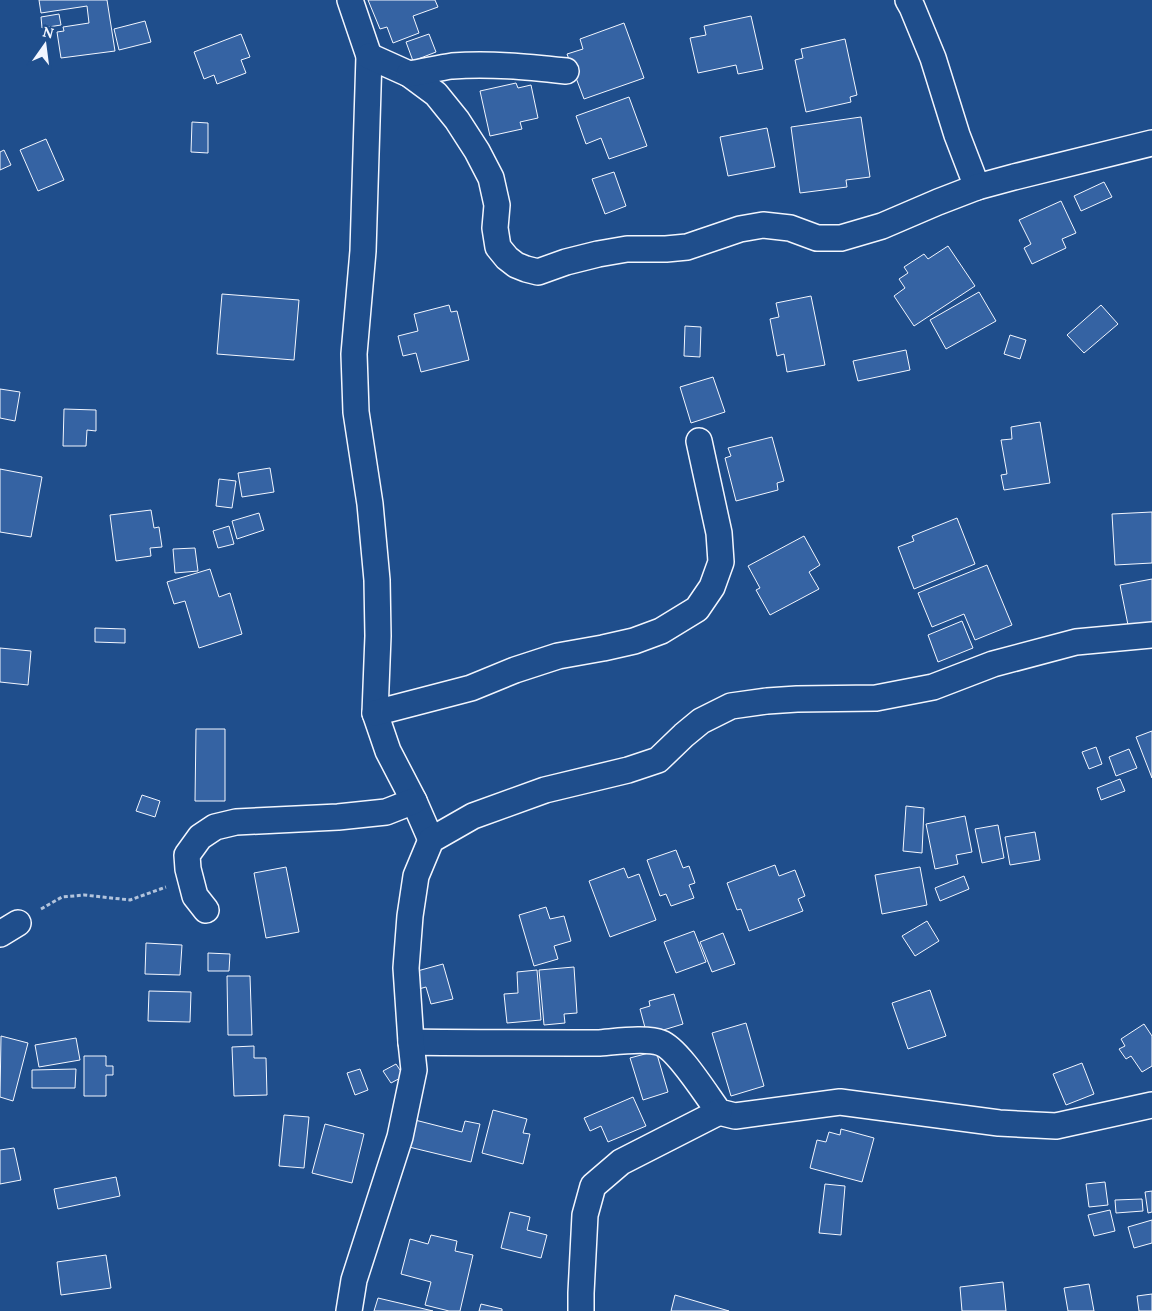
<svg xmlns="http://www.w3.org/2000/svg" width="1152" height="1311" viewBox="0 0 1152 1311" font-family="Lora,serif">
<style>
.building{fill:#3563a3;stroke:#f2f6ff}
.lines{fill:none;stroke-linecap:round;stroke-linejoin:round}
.street-casing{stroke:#f2f6ff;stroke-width:28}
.path{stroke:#b3c4dc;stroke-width:3;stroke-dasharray:4 2.5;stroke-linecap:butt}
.street{stroke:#1f4e8c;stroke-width:25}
</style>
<rect width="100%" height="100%" fill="#1f4e8c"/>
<g class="building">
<polygon points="39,0 107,0 115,51 61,58 57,32 64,31 63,27 89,23 87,6 41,13"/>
<polygon points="368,0 435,0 438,7 413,16 419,33 393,43 387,27 380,29"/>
<polygon points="59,14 61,25 42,28 41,17"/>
<polygon points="751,16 763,69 738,74 736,65 698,73 690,38 706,35 704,26"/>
<polygon points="145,21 151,42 119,50 114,29"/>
<polygon points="624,23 644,78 584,99 567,54 583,49 580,39"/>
<polygon points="241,34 250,57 241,60 246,73 217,84 214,75 204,79 194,52"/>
<polygon points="429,34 436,52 413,61 406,42"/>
<polygon points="845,39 857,95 850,97 851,102 806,112 795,60 803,58 801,49"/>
<polygon points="516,83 518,88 531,85 538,118 520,122 522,129 490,136 480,91"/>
<polygon points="629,97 647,146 609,159 601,138 586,144 576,116"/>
<polygon points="861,117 870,177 846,180 847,187 800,193 791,127"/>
<polygon points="192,122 208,123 208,153 191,152"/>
<polygon points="767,128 775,167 728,176 720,137"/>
<polygon points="46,139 64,180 38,191 20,150"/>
<polygon points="4,150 11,165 0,170 0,152"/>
<polygon points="614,172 626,206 605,214 592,179"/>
<polygon points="1104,182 1112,197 1081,211 1074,196"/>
<polygon points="1061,201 1076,233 1062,239 1066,248 1032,264 1024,248 1031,244 1019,220"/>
<polygon points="948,246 975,286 914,326 894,296 905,288 899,279 908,273 904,267 924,254 928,259"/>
<polygon points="979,292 996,321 946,349 930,320"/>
<polygon points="222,294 299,300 294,360 217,354"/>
<polygon points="811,296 825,365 787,372 784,354 777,356 770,319 779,317 776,303"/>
<polygon points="449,305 451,312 457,311 469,360 421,372 416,353 403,356 398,336 418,331 414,314"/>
<polygon points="1101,305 1118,324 1084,353 1067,335"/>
<polygon points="685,326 701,327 700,357 684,356"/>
<polygon points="1010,335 1026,340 1020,359 1004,354"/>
<polygon points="906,350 910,370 858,381 853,361"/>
<polygon points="713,377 725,412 691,423 680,387"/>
<polygon points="0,389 20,392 15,421 0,418"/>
<polygon points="64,409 96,410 96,431 87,430 86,446 63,446"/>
<polygon points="1040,422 1050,483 1004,490 1001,475 1007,474 1001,440 1012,439 1011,427"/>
<polygon points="772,437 784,481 777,483 778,490 736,501 725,458 731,456 728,448"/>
<polygon points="270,468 274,492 242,497 238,473"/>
<polygon points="0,469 42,477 31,537 0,532"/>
<polygon points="219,479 236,481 232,508 216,506"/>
<polygon points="151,510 154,528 159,527 162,547 150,548 151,556 116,561 110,515"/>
<polygon points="1152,512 1152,563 1115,565 1112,514"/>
<polygon points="259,513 264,530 237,539 232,521"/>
<polygon points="957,518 975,564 914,589 898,547 914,541 912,536"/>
<polygon points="229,526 234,544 218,548 213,531"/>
<polygon points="804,536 820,565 809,572 819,589 770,615 756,590 760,588 748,566"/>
<polygon points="195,548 198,571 175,573 173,549"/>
<polygon points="987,565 1012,625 975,640 964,614 932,627 918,593"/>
<polygon points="210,569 219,597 230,593 242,634 199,648 185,601 174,604 167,582"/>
<polygon points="1152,579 1152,626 1129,630 1120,585"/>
<polygon points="962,621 973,648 938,662 928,635"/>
<polygon points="95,628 125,629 125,643 95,642"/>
<polygon points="0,648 31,651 28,685 0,682"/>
<polygon points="196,729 225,729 225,801 195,801"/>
<polygon points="1152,731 1152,778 1136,737"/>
<polygon points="1096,747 1102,764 1089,769 1082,752"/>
<polygon points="1129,749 1137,768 1116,776 1109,757"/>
<polygon points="1120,779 1125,791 1101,800 1097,788"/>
<polygon points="142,795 160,801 155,817 136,811"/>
<polygon points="906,806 924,808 922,853 903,851"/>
<polygon points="965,816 972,852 956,855 958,864 935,869 926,824"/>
<polygon points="998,825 1004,858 982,863 975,829"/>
<polygon points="1035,832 1040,860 1010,865 1005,837"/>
<polygon points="676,850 683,868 689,866 695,883 689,885 694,898 671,906 666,894 660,896 647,860"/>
<polygon points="775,865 779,876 795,870 805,896 798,899 803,911 749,931 741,909 737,910 727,883"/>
<polygon points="286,867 299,932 266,938 254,873"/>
<polygon points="920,867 927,905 882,914 875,875"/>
<polygon points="624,868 628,878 639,874 656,920 610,937 589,881"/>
<polygon points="964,876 969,889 940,901 935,888"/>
<polygon points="546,907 550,919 564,916 571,941 554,946 558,959 534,966 519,915"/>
<polygon points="927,921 939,941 915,956 902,936"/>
<polygon points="694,931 706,962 676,973 664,942"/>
<polygon points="723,933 735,964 712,972 700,942"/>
<polygon points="146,943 182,945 180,975 145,974"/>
<polygon points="208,953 230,954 229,971 208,971"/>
<polygon points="443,964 453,999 431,1004 426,987 415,990 410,973"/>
<polygon points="574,967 577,1013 564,1014 565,1023 544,1025 539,970"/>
<polygon points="537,970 541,1020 507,1023 504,994 518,993 517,972"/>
<polygon points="227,976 250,976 252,1035 228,1035"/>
<polygon points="930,990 946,1036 908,1049 892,1003"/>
<polygon points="149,991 191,992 190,1022 148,1021"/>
<polygon points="674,994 683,1024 647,1035 640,1009 650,1006 649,1001"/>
<polygon points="746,1023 764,1086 731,1096 712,1033"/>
<polygon points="1144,1024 1152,1036 1152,1066 1142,1072 1131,1056 1126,1059 1119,1049 1125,1046 1121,1039"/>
<polygon points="1,1036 28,1043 13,1101 0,1097"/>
<polygon points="76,1038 80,1060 39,1067 35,1045"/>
<polygon points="254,1046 254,1058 266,1058 267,1095 234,1096 232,1047"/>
<polygon points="656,1051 668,1092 643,1100 630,1058"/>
<polygon points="84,1056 106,1056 106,1066 113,1066 113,1075 106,1075 106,1096 84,1096"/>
<polygon points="1082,1063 1094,1094 1066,1105 1053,1074"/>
<polygon points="396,1064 404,1076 391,1083 383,1071"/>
<polygon points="76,1069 75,1088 32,1088 32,1070"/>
<polygon points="360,1069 368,1090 355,1095 347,1073"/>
<polygon points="633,1097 646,1126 608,1142 601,1126 590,1131 584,1118"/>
<polygon points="493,1110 527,1119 523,1133 530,1134 523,1164 482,1153"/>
<polygon points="284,1115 309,1117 304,1168 279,1166"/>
<polygon points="415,1120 462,1132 465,1121 480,1124 471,1162 409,1147"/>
<polygon points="325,1124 364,1134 352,1183 312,1173"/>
<polygon points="841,1129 874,1138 862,1182 810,1168 817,1140 826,1142 829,1132 840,1135"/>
<polygon points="14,1148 21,1180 0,1184 0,1150"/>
<polygon points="116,1177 120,1196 58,1209 54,1189"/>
<polygon points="1105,1182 1108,1205 1089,1207 1086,1184"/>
<polygon points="825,1184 845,1186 841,1235 819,1233"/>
<polygon points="1152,1191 1152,1212 1148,1213 1145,1192"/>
<polygon points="1142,1199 1143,1211 1116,1213 1115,1200"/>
<polygon points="1110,1210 1115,1231 1094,1236 1088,1215"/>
<polygon points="510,1212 530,1217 527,1230 547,1235 541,1258 501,1248"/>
<polygon points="1152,1220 1152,1243 1134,1248 1128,1227"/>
<polygon points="431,1235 457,1241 455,1251 473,1255 460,1311 449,1311 425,1305 431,1282 401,1274 410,1239 428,1244"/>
<polygon points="106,1255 111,1288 61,1295 57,1262"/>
<polygon points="1003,1282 1006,1311 962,1311 960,1287"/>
<polygon points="1089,1284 1094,1311 1068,1311 1064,1288"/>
<polygon points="1152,1294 1152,1311 1139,1311 1137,1296"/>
<polygon points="675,1295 729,1311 671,1311"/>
<polygon points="378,1298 433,1311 374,1311"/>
<polygon points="481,1304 502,1309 502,1311 479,1311"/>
</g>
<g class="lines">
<g class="street-casing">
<g id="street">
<polyline points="350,0 369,56 363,251 354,354 356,412 370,504 377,580 378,636 375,713 388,751 414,801 431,840"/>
<polyline points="908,0 912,7 933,58 957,135 977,187"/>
<polyline points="369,56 409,74 436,94 457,120 477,151 491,178 497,205 495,228 498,247 507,258 516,265 526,269 538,272 566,262 598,254 627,249 666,249 687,247 740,229 763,225 790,228 817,238 841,238 882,226 938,202 977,187 1014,177 1152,143"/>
<path d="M 409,74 C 423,72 438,68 452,66 C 490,63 528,67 566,71"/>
<polyline points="375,713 471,688 515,670 558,656 603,648 634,641 661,631 697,609 712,587 721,562 719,533 699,441"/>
<polyline points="206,910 195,896 188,869 187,855 200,837 215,827 236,822 338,817 386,812 414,801"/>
<polyline points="0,934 18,923"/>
<path d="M 411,1042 C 473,1043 535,1043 597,1043 C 614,1042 647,1037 661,1043 C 678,1049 707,1096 719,1112 L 735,1116 L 840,1102 L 999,1123 L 1056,1126 L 1152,1105"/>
<polyline points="349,1311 354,1280 400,1137 414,1070 411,1042 406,968 410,916 416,876 431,840 473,816 545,790 628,770 658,760 684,735 701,721 731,706 767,701 797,699 876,698 933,687 993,664 1076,642 1152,635"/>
<polyline points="581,1311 581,1293 585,1215 593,1186 621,1162 719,1112"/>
</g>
</g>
<polyline class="path" points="41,909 62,897 84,895 130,900 166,887"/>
<use href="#street" class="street"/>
</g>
<g transform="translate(45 45) rotate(14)" stroke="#1f4e8c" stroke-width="4" paint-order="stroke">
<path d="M0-4L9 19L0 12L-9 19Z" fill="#f2f6ff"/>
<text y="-8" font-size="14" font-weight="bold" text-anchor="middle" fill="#f2f6ff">N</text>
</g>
</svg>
